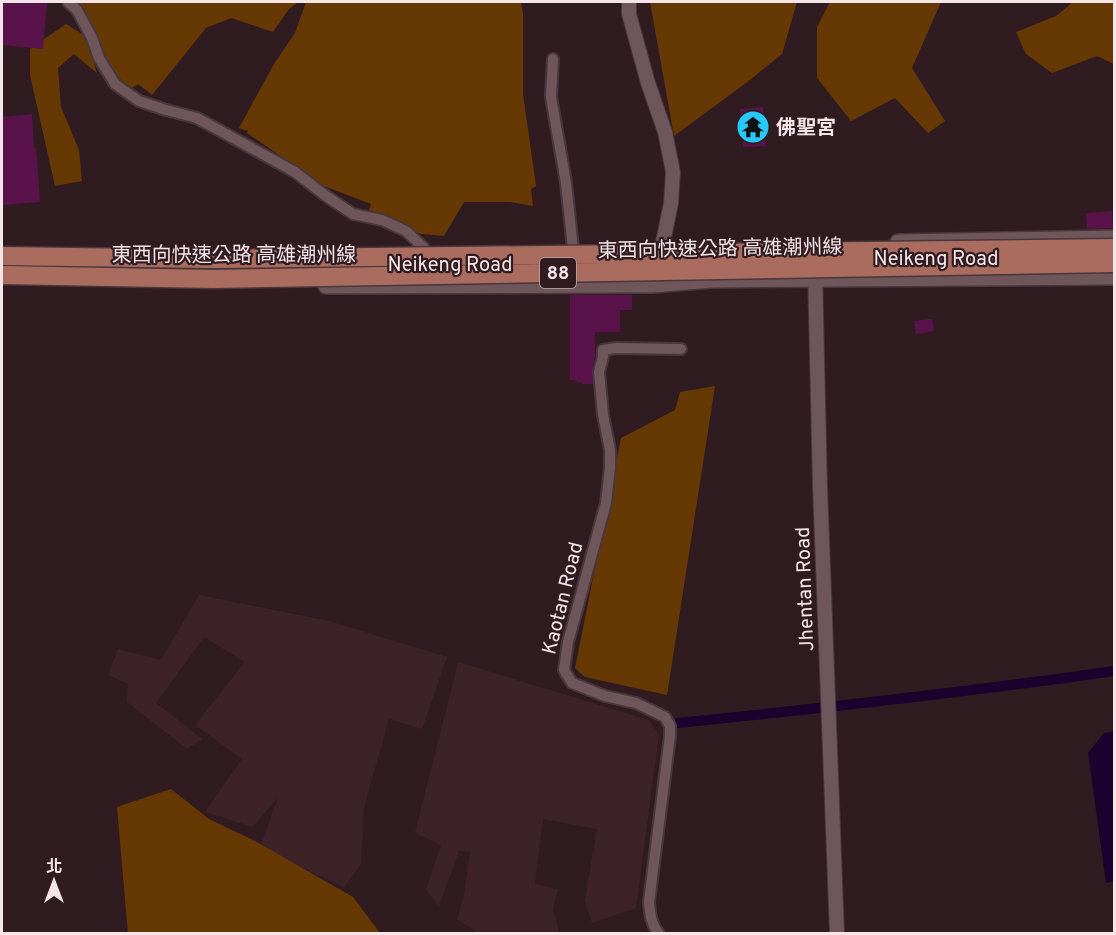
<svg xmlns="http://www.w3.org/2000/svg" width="1116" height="935" viewBox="0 0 1116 935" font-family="Overpass,'Noto Sans TC',sans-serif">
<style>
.built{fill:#3d2328}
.green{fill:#663904}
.water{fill:#1c002d}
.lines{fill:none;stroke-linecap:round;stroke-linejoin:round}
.canal{stroke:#1c002d;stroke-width:10}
.building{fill:#5a124a}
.minor-casing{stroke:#48373b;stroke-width:14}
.tertiary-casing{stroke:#48373b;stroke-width:16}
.secondary-casing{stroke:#48373b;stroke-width:18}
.minor{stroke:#6e565b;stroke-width:10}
.tertiary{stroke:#6e565b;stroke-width:14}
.secondary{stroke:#6e565b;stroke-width:15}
.trunk-bridge-casing{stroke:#48373b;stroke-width:21;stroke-linecap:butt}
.trunk-bridge{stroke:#aa6c5f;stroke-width:18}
.labels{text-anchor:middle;stroke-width:4.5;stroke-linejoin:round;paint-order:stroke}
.shield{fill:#301c20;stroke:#b9a9ac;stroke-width:1.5}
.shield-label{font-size:18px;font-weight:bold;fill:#f4e5e8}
.poi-label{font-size:20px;font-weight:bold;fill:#f4e5e8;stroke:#301c20;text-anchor:start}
.street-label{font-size:20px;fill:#f4e5e8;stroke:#301c20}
</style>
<rect width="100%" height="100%" fill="#301c20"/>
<g class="built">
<polygon points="199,595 329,621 447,657 422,729 389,719 364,807 361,864 344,887 260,848 278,797 253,827 205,812 242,759 195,725 245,662 204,637 156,703 202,739 187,749 127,702 128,684 108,675 118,649 161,660"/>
<polygon points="458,662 649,720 659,735 636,908 592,923 585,900 597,829 543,819 535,884 558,889 553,910 559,933 479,933 457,919 464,895 470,852 459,851 439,906 426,890 441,845 415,833"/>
</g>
<g class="green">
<polygon points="73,2 298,2 289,9 273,32 231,18 206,28 152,95 138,84 129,90 108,64 93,30"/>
<polygon points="306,2 521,2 523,13 523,94 536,186 531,189 533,206 510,202 464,202 444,236 421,234 369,210 371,204 324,186 247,133 248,131 239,128 274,64 295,33"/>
<polygon points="650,2 797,2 782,54 746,83 674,136"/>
<polygon points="830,2 941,2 912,68 945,121 928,133 895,98 851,121 817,78 817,27"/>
<polygon points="1073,2 1114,2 1114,64 1097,56 1052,73 1026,54 1016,32 1056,16"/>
<polygon points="66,24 85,36 97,73 74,54 58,68 61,107 79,150 82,181 55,186 30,75 30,49"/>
<polygon points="715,386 667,695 585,677 575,668 621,438 675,410 680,392"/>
<polygon points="171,789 209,819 255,841 353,897 380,933 128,933 117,807"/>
</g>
<polygon class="water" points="1114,731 1114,881 1106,883 1088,753 1104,733"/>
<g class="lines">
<path class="canal" d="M 678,723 C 824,708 969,692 1114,671"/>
</g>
<g class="building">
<polygon points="2,2 47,2 43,49 2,45"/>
<polygon points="763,107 766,146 743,147 740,109"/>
<polygon points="32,114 34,148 36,148 40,202 2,205 2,117"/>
<polygon points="1112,211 1113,228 1087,229 1086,213"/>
<polygon points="570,295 632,295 632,310 620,310 620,332 595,332 595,357 592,372 593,384 582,384 582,382 577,382 577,380 570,380"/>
<polygon points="932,319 934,331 916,334 914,321"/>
</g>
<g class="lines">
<g class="minor-casing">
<g id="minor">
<polyline points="68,2 77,10 92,38 99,58 115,84 139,101 166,110 197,118 295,172 326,196 353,214 382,220 406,231 424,248"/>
<polyline points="553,59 551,97 566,183 573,249"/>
<path d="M 659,934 C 651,924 650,914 649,902 L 670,736 L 670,726 L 665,717 L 636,703 L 605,696 L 572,683 L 564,670 L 568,642 L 606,503 L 610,468 L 610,450 L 603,415 L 599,372 L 603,357 L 603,350 L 616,348 L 681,349"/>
</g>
</g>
<g class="tertiary-casing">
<g id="tertiary">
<polyline points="629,2 629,14 648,83 665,132 673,172 671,203 659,262"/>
<polyline points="815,270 820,487 837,934"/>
</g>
</g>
<g class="secondary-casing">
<g id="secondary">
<polyline points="898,242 1114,238"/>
<polyline points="326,286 653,285 711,280 1114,277"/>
</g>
</g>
<use href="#minor" class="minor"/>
<use href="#tertiary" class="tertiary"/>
<use href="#secondary" class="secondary"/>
<g class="trunk-bridge-casing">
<g id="trunk-bridge">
<polyline points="2,256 212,259 1114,248"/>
<polyline points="2,275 213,279 1114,263"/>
</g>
</g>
<use href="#trunk-bridge" class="trunk-bridge"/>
</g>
<defs>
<g id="temple-disc" transform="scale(1.725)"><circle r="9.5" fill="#26c9fe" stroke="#301c20"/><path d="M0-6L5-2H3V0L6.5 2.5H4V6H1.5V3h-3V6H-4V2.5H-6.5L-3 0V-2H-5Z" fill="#111"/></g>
</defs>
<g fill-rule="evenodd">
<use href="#temple-disc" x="753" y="127"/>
</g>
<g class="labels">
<rect class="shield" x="540" y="258" width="36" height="30" rx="4.5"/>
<g class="shield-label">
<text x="558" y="279">88</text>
</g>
<g class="poi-label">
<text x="776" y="134">佛聖宮</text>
</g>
<g class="street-label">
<text transform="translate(720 248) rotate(-1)" y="7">東西向快速公路 高雄潮州線</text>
<text x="234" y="261">東西向快速公路 高雄潮州線</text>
<text x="936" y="265">Neikeng Road</text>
<text x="450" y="271">Neikeng Road</text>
<text transform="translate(804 589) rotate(-92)" y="7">Jhentan Road</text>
<text transform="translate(562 598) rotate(-76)" y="7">Kaotan Road</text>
</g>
</g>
<rect width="1116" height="935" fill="none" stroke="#f4e5e8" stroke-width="6"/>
<g transform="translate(54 881)" stroke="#301c20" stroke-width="4.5" paint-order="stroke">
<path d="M0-4.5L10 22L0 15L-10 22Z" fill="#f4e5e8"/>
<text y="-9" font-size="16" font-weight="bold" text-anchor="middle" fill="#f4e5e8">北</text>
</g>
</svg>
